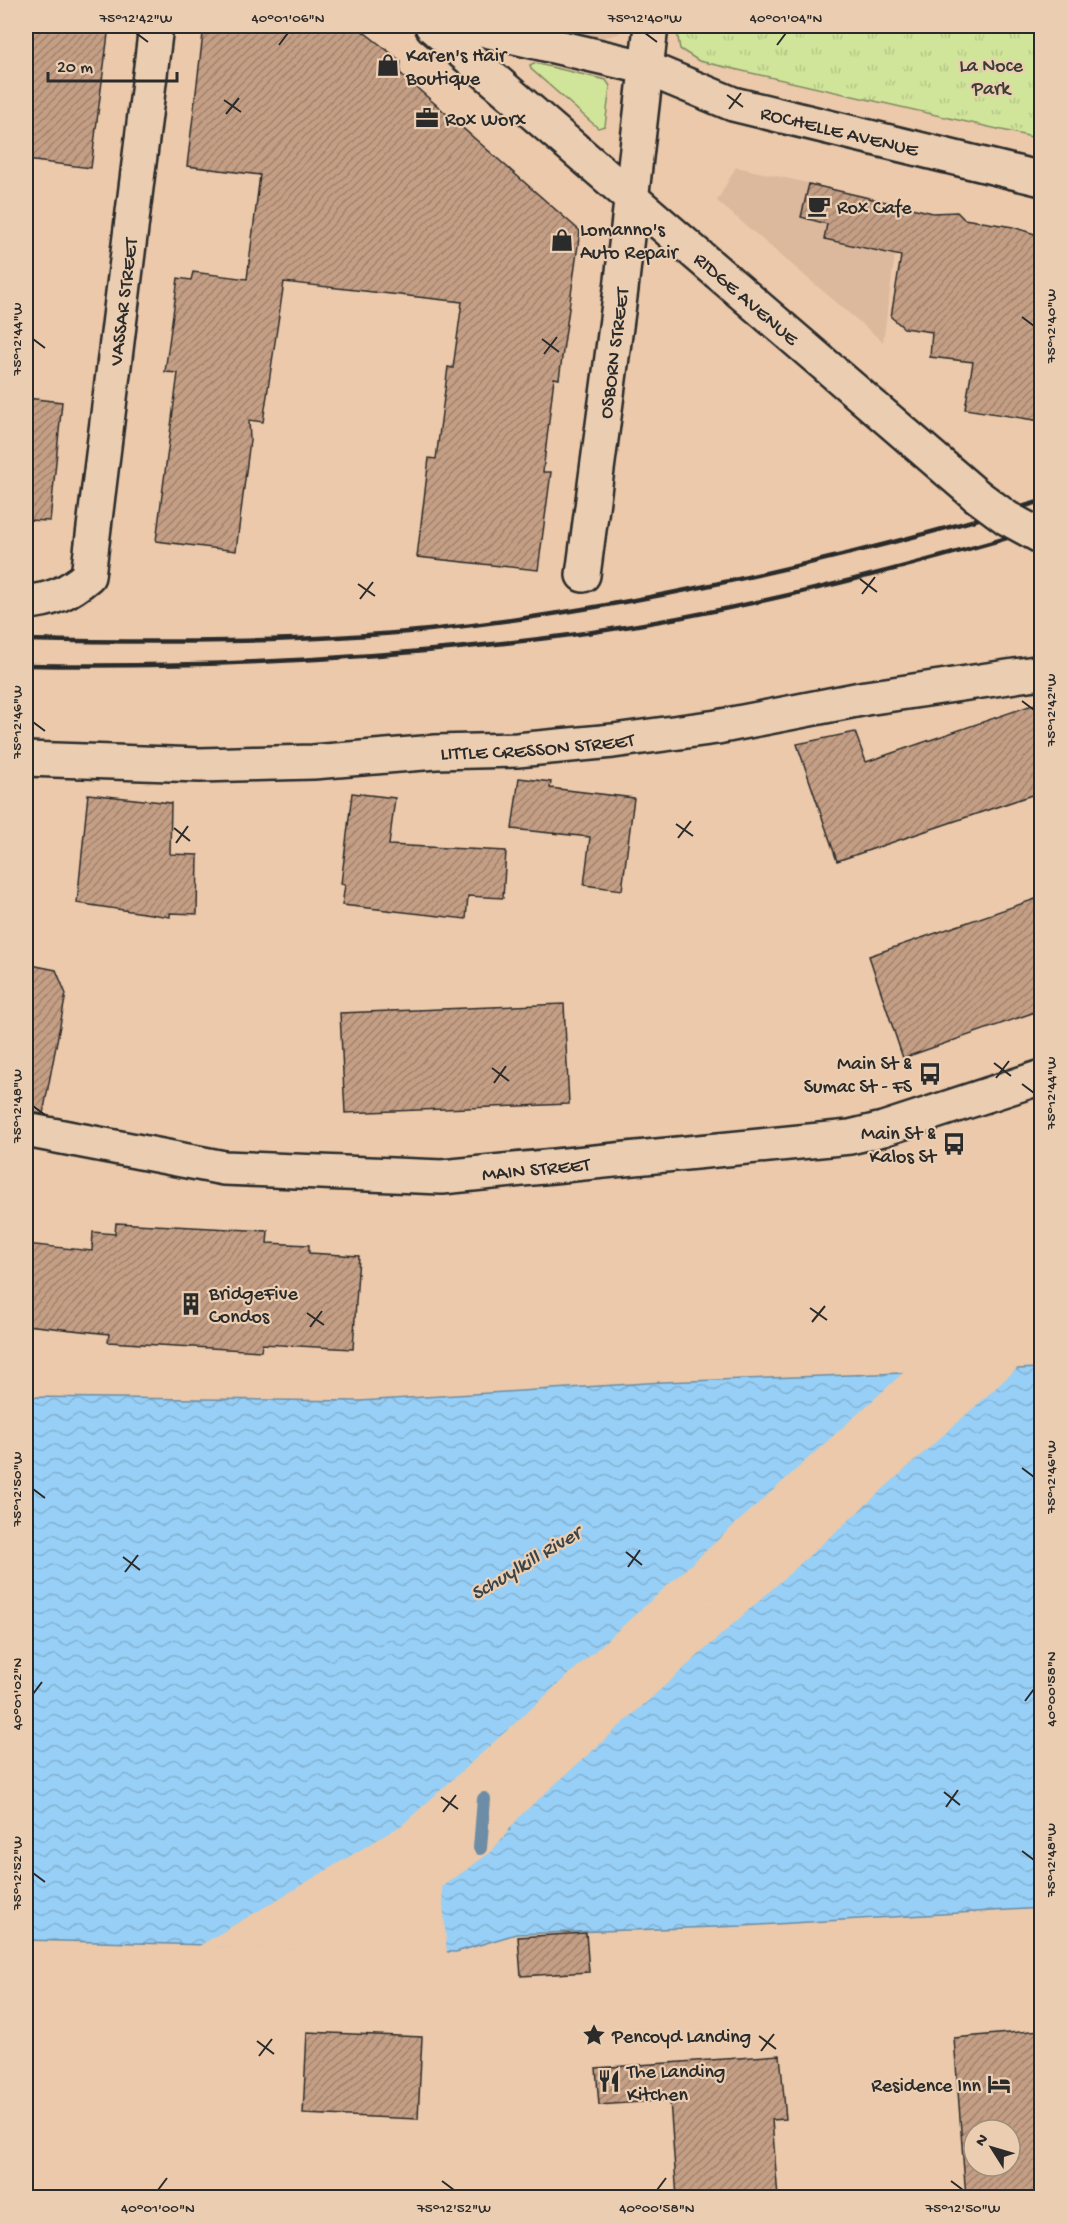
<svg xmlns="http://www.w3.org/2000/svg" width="1067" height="2223" viewBox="0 0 1067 2223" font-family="'Gochi Hand',sans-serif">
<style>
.built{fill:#dcb99d}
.grass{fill:url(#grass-tufts);stroke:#7e8862;stroke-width:1.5}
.garden{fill:#d1e59a;stroke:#7e8862;stroke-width:1.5}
.water{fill:url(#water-waves);stroke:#6c8da5;stroke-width:1.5;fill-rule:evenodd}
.pier{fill:#ebc9aa;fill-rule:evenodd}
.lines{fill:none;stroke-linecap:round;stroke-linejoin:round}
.stream{stroke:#6c8da5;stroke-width:14}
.building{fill:url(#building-hatch);stroke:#2b2b2b;stroke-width:1.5;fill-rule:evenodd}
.minor-casing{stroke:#2b2b2b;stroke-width:38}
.tertiary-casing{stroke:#2b2b2b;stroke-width:38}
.secondary-casing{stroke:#2b2b2b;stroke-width:38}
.minor{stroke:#ebceb1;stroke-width:33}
.tertiary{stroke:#ebceb1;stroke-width:33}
.secondary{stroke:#ebceb1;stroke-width:33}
.rail{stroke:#2b2b2b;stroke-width:4.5}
.secondary-bridge-casing{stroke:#2b2b2b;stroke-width:38;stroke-linecap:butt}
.secondary-bridge{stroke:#ebceb1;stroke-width:33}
.ticks{fill:none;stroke:#2b2b2b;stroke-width:2}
.labels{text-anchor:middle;stroke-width:4.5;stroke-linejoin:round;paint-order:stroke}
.poi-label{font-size:20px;fill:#2b2b2b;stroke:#ebceb1;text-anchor:start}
.park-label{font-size:20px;fill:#3c3e36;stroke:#ebceb1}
.street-label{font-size:20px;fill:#2b2b2b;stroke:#ebceb1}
.water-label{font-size:21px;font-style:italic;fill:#3b4449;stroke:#ebceb1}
.neatline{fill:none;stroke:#2b2b2b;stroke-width:2}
.ticks-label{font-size:15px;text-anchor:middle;fill:#2b2b2b}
</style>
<defs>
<pattern id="grass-tufts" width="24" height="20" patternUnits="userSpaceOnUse" patternTransform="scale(1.5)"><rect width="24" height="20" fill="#d1e59a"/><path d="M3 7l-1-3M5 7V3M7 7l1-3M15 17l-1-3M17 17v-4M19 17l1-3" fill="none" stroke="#b4c585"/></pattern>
<pattern id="water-waves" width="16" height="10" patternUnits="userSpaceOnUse" patternTransform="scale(1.5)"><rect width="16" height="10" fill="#97cff6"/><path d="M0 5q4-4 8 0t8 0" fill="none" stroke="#82b2d3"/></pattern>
<pattern id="building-hatch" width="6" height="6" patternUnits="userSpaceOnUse" patternTransform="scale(1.5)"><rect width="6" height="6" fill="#c59f85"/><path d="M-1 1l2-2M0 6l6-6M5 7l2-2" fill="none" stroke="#a0826d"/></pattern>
</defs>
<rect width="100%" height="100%" fill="#ebc9aa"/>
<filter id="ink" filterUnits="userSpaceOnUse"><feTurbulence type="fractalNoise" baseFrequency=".0167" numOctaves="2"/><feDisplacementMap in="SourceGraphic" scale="12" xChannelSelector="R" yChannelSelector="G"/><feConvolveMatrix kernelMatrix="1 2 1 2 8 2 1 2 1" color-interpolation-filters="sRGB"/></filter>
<g filter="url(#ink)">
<g class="built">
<polygon points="546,26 625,26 618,34 602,38"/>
<polygon points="736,167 902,204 883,342 717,201"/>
</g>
<polygon class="grass" points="676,26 1041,26 1041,139 699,61 680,49"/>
<polygon class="garden" points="534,63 606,80 610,86 605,126 598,128 531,69 530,65"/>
<path class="water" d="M 1041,1368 L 1041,1908 L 743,1926 L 516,1934 L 456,1952 L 26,1940 L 26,1397 L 360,1401 L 663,1382 ZM 752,1592 L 752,1607 L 657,1612 L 657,1598 ZM 510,1815 L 510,1830 L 410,1836 L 409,1821 Z"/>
<path class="pier" d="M 1020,1366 L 521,1815 L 491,1852 L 442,1887 L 447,1954 L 199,1946 L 402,1825 L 905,1371 ZM 749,1595 L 750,1604 L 660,1609 L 660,1601 ZM 507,1818 L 507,1827 L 412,1833 L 411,1824 Z"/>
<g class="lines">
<polyline class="stream" points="480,1848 484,1799"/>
</g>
<g class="building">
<polygon points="26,26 109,26 91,168 26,160"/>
<polygon points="204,26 356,26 401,61 400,73 580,231 559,379 554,378 543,472 551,472 538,570 417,557 429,458 436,459 448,367 453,368 462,302 284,282 263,422 249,420 250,440 236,551 156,541 178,373 165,372 178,278 191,280 193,272 247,279 260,175 187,166"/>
<polygon points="809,184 933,213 957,212 964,219 1013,227 1041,236 1041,421 965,409 973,362 930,357 932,332 904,328 891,317 901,256 824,239 827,224 801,217"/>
<polygon points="26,398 62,402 50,521 26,520"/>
<polygon points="1041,702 1041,792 837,861 797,744 855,732 866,762"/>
<polygon points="519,778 551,782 550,788 634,798 622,890 584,885 590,837 512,829"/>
<polygon points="352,793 395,798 389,845 506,851 503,898 468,896 466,919 342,905 345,885 341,884"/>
<polygon points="88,794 171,803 170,854 198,855 197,914 170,913 170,917 77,903"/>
<polygon points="1041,897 1041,1010 903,1058 869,956"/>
<polygon points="26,964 56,970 66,994 43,1114 26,1112"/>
<polygon points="564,1004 569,1104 345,1113 340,1013"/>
<polygon points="116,1223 268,1231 267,1243 309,1245 309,1253 359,1256 353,1349 262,1344 261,1351 108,1342 109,1334 26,1325 26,1244 92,1251 93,1232 115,1234"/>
<polygon points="586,1933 589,1972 521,1976 518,1937"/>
<path d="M 1041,2030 L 1041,2198 L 966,2198 L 954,2038 ZM 974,2130 L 1010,2130 L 1010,2166 L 974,2166 Z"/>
<polygon points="307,2032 422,2037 418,2119 303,2114"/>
<polygon points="780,2055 786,2119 772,2120 778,2198 677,2198 670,2100 599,2105 596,2068"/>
</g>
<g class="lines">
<g class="minor-casing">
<g id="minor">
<path id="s1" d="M 468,26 L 644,67 L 733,104 L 1042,179"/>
<path id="s2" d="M 583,575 L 621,289 L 651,26"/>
<path id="s3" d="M 26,602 C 51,601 69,592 88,576 L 156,26"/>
<path id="s4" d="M 26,759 L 200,765 L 313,762 L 436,752 L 517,750 L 613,741 L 717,727 L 866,698 L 1042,672"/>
</g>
</g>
<g class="tertiary-casing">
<g id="tertiary">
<path id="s5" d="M 26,1130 L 224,1168 L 442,1177 L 850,1137 L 883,1129 L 1042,1077"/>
</g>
</g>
<g class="secondary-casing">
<g id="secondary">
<path id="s6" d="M 432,26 L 976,495"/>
</g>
</g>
<use href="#minor" class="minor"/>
<use href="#tertiary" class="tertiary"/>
<use href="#secondary" class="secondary"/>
<g class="rail">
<path d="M 26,640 C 160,643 295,643 429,630 C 634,609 844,559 1042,501"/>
<path d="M 26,665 C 216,668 405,658 593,632 C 745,610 894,571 1042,528"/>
</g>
<g class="secondary-bridge-casing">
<polyline id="secondary-bridge" points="976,495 1007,518 1042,537"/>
</g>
<use href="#secondary-bridge" class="secondary-bridge"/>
</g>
</g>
<path class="ticks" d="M 136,33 L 148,42M 645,33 L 657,42M 279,45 L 288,33M 777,45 L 786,33M 727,95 L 743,107M 224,100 L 241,112M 729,109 L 741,93M 226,114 L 239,98M 1022,317 L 1034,326M 33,339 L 45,348M 542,339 L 559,352M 544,354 L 557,337M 860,579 L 877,592M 358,584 L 375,596M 862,594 L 875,577M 360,599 L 373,582M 1022,701 L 1034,710M 33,722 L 45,731M 676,824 L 693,836M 174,828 L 190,841M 678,838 L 691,821M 176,843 L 188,826M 994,1063 L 1011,1076M 492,1068 L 509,1081M 996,1078 L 1009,1061M 494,1083 L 506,1066M 1022,1084 L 1034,1093M 33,1106 L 45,1115M 810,1308 L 827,1320M 307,1313 L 324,1325M 812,1322 L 825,1306M 310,1327 L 322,1311M 1022,1468 L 1034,1477M 33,1489 L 45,1498M 626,1552 L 642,1565M 123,1557 L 140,1570M 628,1567 L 640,1550M 125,1572 L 138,1555M 33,1694 L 42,1682M 1025,1701 L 1034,1689M 944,1792 L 960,1805M 441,1797 L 458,1809M 946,1807 L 958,1790M 443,1812 L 456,1795M 1022,1851 L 1034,1860M 33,1873 L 45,1882M 759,2036 L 776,2049M 257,2041 L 274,2054M 761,2051 L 774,2034M 259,2056 L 272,2039M 442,2181 L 454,2190M 951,2181 L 963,2190M 158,2190 L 167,2178M 657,2190 L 666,2178"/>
<defs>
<g id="shop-bare" transform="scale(1.8)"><path d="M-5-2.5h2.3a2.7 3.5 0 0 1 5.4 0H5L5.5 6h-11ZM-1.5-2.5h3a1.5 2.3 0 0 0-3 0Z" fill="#2b2b2b" stroke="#ebceb1" stroke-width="2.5" paint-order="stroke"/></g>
<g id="office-bare" transform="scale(1.8)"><path d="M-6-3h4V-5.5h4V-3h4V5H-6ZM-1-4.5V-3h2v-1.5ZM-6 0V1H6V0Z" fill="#2b2b2b" stroke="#ebceb1" stroke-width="2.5" paint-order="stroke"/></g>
<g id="cafe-bare" transform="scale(1.8)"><path d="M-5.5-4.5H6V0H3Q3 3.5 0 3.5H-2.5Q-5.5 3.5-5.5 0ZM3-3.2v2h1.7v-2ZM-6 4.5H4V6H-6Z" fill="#2b2b2b" stroke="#ebceb1" stroke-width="2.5" paint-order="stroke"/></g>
<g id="bus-bare" transform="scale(1.8)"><path d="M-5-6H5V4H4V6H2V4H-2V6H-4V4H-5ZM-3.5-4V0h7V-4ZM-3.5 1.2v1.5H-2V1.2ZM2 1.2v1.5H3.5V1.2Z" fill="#2b2b2b" stroke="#ebceb1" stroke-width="2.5" paint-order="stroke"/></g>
<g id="building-bare" transform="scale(1.8)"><path d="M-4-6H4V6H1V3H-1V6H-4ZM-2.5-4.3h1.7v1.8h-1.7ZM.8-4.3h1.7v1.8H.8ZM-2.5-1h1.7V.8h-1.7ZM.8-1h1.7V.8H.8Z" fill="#2b2b2b" stroke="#ebceb1" stroke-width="2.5" paint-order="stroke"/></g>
<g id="sight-bare" transform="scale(1.8)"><path d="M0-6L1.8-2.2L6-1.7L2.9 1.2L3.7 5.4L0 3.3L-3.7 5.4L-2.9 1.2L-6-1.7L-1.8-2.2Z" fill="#2b2b2b" stroke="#ebceb1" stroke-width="2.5" paint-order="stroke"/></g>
<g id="restaurant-bare" transform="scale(1.8)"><path d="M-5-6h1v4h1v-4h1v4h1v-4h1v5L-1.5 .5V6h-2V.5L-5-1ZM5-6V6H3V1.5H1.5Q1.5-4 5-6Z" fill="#2b2b2b" stroke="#ebceb1" stroke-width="2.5" paint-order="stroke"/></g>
<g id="hotel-bare" transform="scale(1.8)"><path d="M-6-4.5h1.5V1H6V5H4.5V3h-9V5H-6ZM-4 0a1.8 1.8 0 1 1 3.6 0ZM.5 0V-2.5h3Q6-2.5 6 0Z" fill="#2b2b2b" stroke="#ebceb1" stroke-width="2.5" paint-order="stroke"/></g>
</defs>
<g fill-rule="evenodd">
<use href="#shop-bare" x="388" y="65"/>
<use href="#office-bare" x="427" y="118"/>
<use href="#cafe-bare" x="819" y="206"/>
<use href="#shop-bare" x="562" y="240"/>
<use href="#bus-bare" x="930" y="1074"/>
<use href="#bus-bare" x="954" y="1144"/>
<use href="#building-bare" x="191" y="1304"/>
<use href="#sight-bare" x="594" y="2035"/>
<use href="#restaurant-bare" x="609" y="2081"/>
<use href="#hotel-bare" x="999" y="2084"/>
</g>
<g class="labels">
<g class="poi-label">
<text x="406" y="61">Karen's Hair<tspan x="406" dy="23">Boutique</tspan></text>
<text x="445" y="125">Rox Worx</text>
<text x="837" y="213">Rox Cafe</text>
<text x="580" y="235">Lomanno's<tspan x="580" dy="23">Auto Repair</tspan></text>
<text x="912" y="1069" text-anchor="end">Main St &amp;<tspan x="912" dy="23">Sumac St - FS</tspan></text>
<text x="936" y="1139" text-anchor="end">Main St &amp;<tspan x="936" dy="23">Kalos St</tspan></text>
<text x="209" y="1299">BridgeFive<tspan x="209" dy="23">Condos</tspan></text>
<text x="612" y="2042">Pencoyd Landing</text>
<text x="627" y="2077">The Landing<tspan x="627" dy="23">Kitchen</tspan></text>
<text x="981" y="2091" text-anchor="end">Residence Inn</text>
</g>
<g class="park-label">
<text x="991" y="71">La Noce<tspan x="991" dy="23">Park</tspan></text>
</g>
<g class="street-label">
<text dy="7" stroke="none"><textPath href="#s1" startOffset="387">ROCHELLE AVENUE</textPath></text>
<text dy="7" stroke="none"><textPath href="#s6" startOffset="416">RIDGE AVENUE</textPath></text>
<text dy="7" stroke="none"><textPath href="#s3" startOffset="345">VASSAR STREET</textPath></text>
<text dy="7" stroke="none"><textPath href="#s2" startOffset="224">OSBORN STREET</textPath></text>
<text dy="7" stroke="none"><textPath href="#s4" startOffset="512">LITTLE CRESSON STREET</textPath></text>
<text dy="7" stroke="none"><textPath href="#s5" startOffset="514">MAIN STREET</textPath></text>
</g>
<g class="water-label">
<text transform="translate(525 1562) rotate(-31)" y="7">Schuylkill River</text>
</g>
</g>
<rect width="1067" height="2223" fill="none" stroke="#ebceb1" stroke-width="66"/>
<g transform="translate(992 2148) rotate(307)"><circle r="28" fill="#ebceb1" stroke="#9e8d7b" stroke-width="1.5"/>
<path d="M0-4.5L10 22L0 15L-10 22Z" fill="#2b2b2b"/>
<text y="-9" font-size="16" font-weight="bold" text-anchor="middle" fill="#2b2b2b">N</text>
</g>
<path d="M48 72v9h129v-9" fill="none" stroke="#2b2b2b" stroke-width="3"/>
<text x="57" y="72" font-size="18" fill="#2b2b2b" stroke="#ebceb1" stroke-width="4.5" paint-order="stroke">20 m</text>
<rect x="33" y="33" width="1001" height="2157" class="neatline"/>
<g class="ticks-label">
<text x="136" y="22">75°12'42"W</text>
<text x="288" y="22">40°01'06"N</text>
<text x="645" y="22">75°12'40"W</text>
<text x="786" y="22">40°01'04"N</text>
<text transform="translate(1050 326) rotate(-90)" y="5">75°12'40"W</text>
<text transform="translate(16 339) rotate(-90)" y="5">75°12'44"W</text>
<text transform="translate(1050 710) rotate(-90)" y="5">75°12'42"W</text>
<text transform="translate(16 722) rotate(-90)" y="5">75°12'46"W</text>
<text transform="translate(1050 1093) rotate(-90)" y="5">75°12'44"W</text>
<text transform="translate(16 1106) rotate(-90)" y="5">75°12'48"W</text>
<text transform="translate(1050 1477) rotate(-90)" y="5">75°12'46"W</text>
<text transform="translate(16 1489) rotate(-90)" y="5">75°12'50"W</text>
<text transform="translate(1050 1689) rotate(-90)" y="5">40°00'58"N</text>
<text transform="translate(16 1694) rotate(-90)" y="5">40°01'02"N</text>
<text transform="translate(1050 1860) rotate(-90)" y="5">75°12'48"W</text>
<text transform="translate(16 1873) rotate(-90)" y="5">75°12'52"W</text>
<text x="158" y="2212">40°01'00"N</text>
<text x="454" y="2212">75°12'52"W</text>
<text x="657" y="2212">40°00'58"N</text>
<text x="963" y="2212">75°12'50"W</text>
</g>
</svg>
